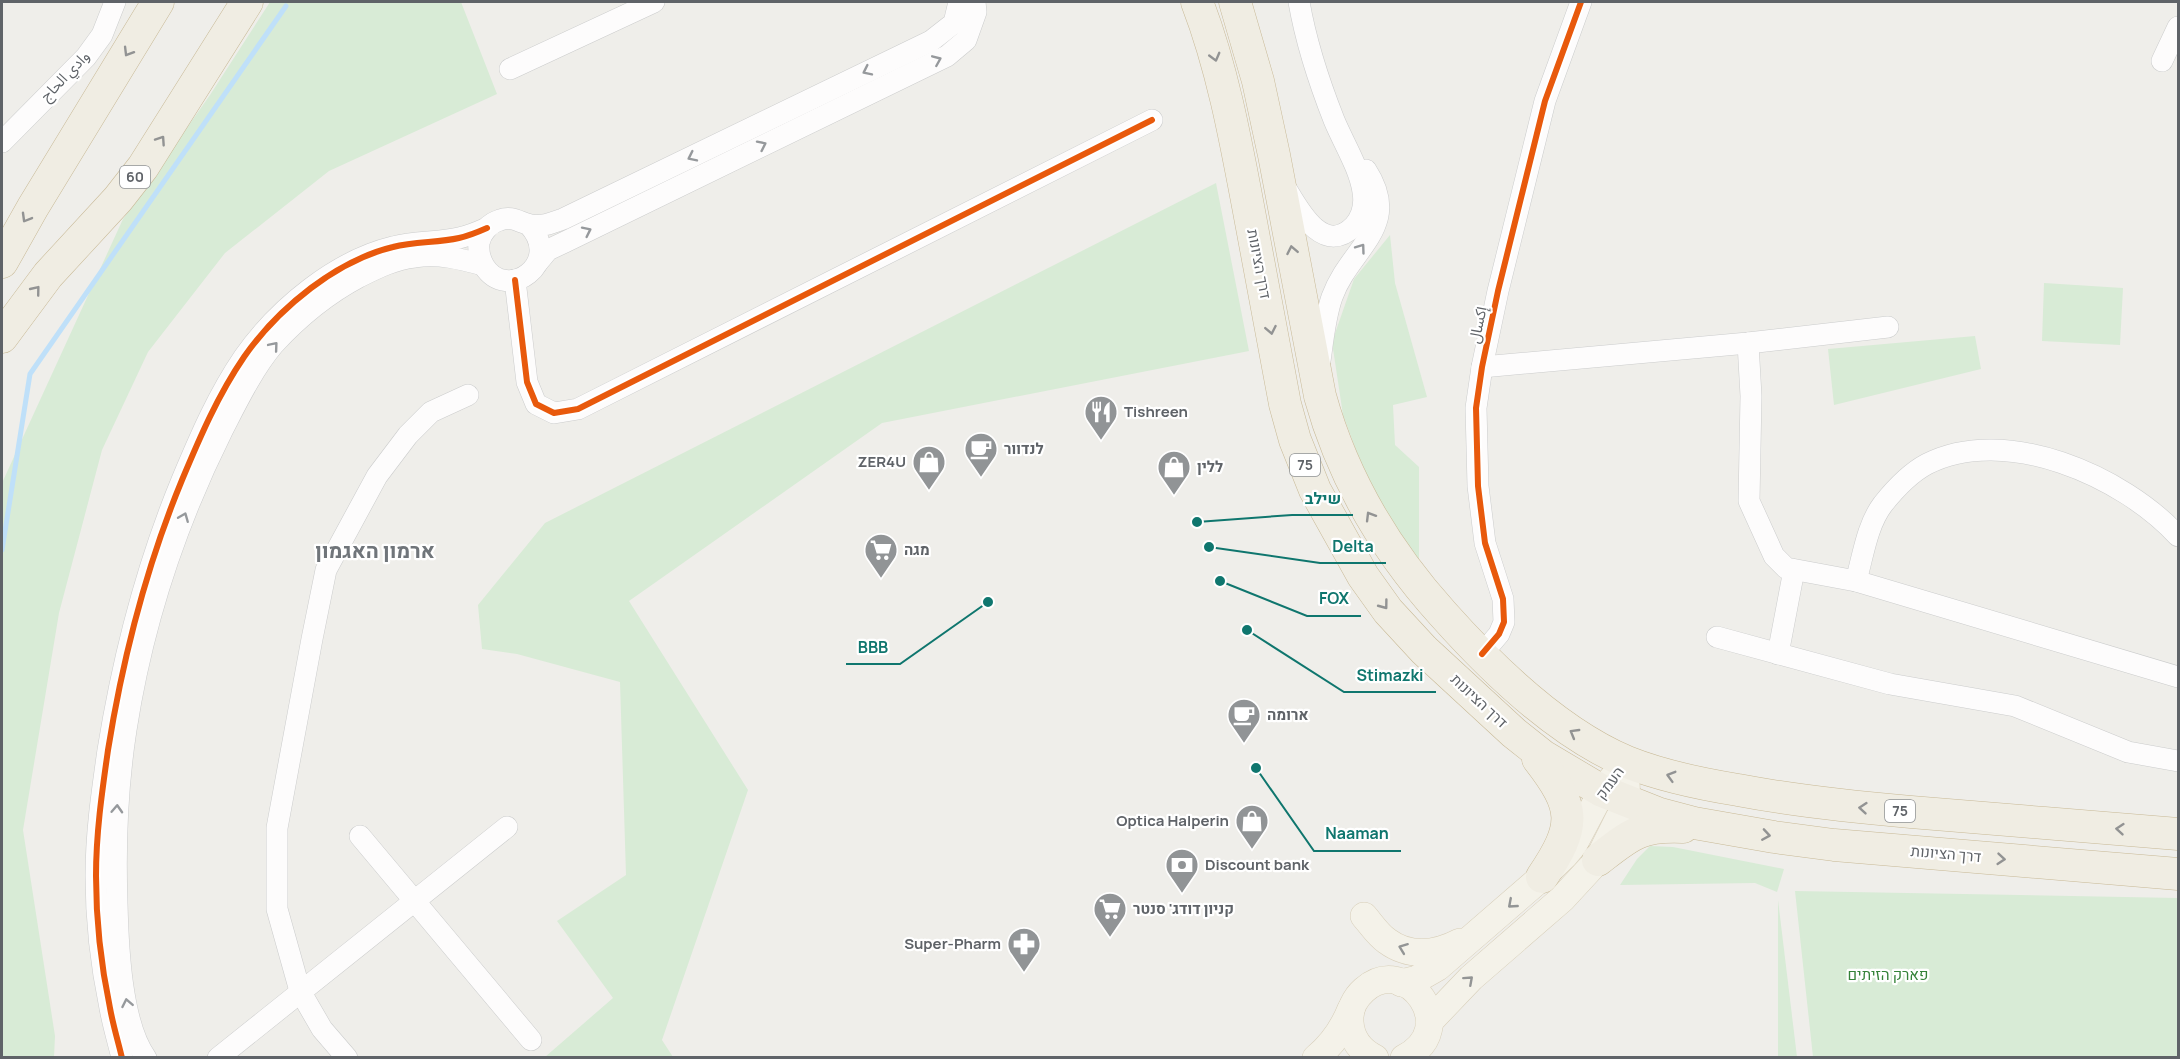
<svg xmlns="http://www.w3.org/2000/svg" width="2180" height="1059" viewBox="0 0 2180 1059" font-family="Manrope,'Noto Sans Arabic',Heebo,sans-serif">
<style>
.green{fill:#d8ebd6}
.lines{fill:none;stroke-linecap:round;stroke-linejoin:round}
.stream{stroke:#bfe0f9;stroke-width:5}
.minor-casing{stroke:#cbcccc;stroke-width:22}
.major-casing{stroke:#d7ceb8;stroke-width:28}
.highway-casing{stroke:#c8b996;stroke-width:33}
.minor{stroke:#fdfcfc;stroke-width:21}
.major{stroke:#f4f2e9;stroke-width:27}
.highway{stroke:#f0ede3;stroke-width:32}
.cycleway-casing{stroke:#fff;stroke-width:10}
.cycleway{stroke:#e8590c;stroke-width:6}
.oneway{stroke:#929393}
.oneway2{stroke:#96999c}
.oneway3{stroke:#939595}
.labels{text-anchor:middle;stroke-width:4.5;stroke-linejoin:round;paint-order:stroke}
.shield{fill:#fff;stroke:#8f9295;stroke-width:1.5}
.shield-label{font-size:14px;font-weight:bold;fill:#5f6368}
.street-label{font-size:15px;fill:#5f6368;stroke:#fff}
.poi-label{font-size:15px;font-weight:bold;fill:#5f6368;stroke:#fff;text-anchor:start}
.park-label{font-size:15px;fill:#348238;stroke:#fff}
.district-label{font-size:21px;font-weight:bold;fill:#70757a;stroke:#fff}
.leader{fill:none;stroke:#0f766e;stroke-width:2}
.callout-dot{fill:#0f766e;stroke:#fff;stroke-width:2}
.callout-label{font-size:16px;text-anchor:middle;font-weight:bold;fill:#0f766e;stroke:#fff;stroke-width:4.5;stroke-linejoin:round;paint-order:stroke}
</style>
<rect width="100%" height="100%" fill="#efeeea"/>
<g class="green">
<polygon points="270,2 461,2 497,94 329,171 225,253 148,352 102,450 59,613 23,830 55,1036 54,1057 2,1058 2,483 123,219 210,95"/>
<polygon points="1216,183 1249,351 882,423 629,601 748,790 662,1040 673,1057 545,1057 613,998 557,921 626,875 620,682 517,654 482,649 478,605 545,523"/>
<polygon points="1390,235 1395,283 1427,397 1393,405 1395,445 1419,467 1419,573 1369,485 1343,415 1332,342 1354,279"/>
<polygon points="2044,283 2123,288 2120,345 2042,341"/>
<polygon points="1975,336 1981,369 1834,405 1828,349"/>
<polygon points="1650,846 1673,847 1784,869 1777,892 1755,883 1620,885 1637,859"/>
<polygon points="1795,891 2178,898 2178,1057 1813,1057"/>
<polygon points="1778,900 1797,1057 1778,1057"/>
</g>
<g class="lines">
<polyline class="stream" points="2,550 30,374 286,6"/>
<g class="minor-casing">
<g id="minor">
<polyline points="2162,61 2178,27"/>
<polyline points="510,69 654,2"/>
<polyline points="2,142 86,57 102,35 115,2"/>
<path d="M 1287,190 C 1300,212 1324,256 1354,226 C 1362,217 1365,204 1363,192 C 1360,169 1343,142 1334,120 C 1319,82 1306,42 1299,2"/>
<path d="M 529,225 C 564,263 507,303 484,266 C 480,259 478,252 479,243 C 481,233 489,223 500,220 C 512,215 520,223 531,225 C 542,227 552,223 563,219 L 931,41 L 954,23 L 959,2"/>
<polyline points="538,262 548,250 565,242 947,56 966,40 976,12 975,2"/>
<polyline points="515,280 527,382 536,404 554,413 578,409 1152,120"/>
<polyline points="1748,343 1751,396 1749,501 1774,556 1786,568 1856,581 2178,677"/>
<path d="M 1320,361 C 1323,340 1325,317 1332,297 C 1350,247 1403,227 1366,170"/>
<polyline points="1482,367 1748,343 1888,327"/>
<path d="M 1856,581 C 1863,556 1867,525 1883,504 C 1895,489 1910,473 1927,464 C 2005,424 2123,476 2178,536"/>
<polyline points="1717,637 1890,684 2015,706 2128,752 2178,761"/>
<polyline points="1482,654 1499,634 1504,622 1503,599 1485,543 1478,486 1476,408 1482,367 1498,291 1545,101 1581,2"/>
<polyline points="1778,654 1794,570"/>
<polyline points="360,836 531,1040"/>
<path d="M 122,1058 C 118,1041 113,1025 110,1008 C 101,965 96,920 96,876 C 96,833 102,792 108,750 C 123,657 146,567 182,480 C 200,437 218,395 244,357 C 262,331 286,307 311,288 C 335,270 364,254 393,247 C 415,241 437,243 459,238 C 468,236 478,232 487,228"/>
<path d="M 146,1058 C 121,1023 118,946 117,903 C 115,845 117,788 126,730 C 142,626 176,523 223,429 C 238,400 253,369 274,344 C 299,317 327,294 359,277 C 377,268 395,259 415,257 C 438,253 461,259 483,265"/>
<polyline points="218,1058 507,827"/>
<polyline points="347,1058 322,1029 300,991 277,909 277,828 312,639 326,570 377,476 408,435 431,412 468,395"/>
</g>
</g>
<g class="major-casing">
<g id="major">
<path d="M 1364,916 C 1371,924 1378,935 1387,941 C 1410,958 1437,954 1460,942"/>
<polyline points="1401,983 1417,979 1438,967 1542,877 1564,856 1574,844 1602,791 1616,774"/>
<polyline points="1429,1022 1471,978 1562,899 1598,860 1627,802 1625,761"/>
<path d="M 1316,1058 C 1333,1044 1343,1029 1351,1009"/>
<path d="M 1375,1058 C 1361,1051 1351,1039 1350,1022 C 1349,1010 1355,998 1364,990 C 1406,952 1463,1028 1404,1058"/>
</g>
</g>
<g class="highway-casing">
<g id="highway">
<path d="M 1197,2 C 1222,67 1235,137 1248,206 C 1260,272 1273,338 1285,404 L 1295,440 L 1315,490 L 1363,576 L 1388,611 L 1424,650 L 1514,733 L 1543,756 L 1602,791 L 1660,814 L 1694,823 L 1774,837 L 1834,845 L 2178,874"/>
<path d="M 1235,2 L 1258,81 L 1274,155 L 1320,396 C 1343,479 1386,551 1443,614 C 1492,669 1558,733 1627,762 C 1662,776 1701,784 1738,790 C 1796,801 1853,807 1911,812 C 2000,819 2089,827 2178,834"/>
<polyline points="2,262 33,207 158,2"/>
<polyline points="2,337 48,275 118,199 143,167 247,2"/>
<path d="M 1538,759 C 1576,808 1577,825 1542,877"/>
<path d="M 1598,860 C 1630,835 1640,825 1683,827"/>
</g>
</g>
<use href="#minor" class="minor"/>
<use href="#major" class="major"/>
<use href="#highway" class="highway"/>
<g class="cycleway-casing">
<g id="cycleway">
<polyline points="515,280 527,382 536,404 554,413 578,409 1152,120"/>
<polyline points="1482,654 1499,634 1504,622 1503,599 1485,543 1478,486 1476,408 1482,367 1498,291 1545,101 1581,2"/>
<path d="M 122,1058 C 118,1041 113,1025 110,1008 C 101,965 96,920 96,876 C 96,833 102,792 108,750 C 123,657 146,567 182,480 C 200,437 218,395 244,357 C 262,331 286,307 311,288 C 335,270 364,254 393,247 C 415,241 437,243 459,238 C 468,236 478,232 487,228"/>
</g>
</g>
<use href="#cycleway" class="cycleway"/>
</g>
<defs><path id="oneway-chevron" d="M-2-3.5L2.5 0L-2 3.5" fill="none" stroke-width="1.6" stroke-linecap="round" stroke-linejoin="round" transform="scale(1.5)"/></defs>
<g class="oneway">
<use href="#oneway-chevron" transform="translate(128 52) rotate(121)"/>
<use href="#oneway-chevron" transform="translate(1215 57) rotate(75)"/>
<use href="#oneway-chevron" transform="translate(161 140) rotate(-56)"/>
<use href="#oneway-chevron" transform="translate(26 218) rotate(120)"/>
<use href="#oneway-chevron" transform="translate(1292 250) rotate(-101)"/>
<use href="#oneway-chevron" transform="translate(36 290) rotate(-51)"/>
<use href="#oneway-chevron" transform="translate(1271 330) rotate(79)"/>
<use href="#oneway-chevron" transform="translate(1370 516) rotate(-121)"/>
<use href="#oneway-chevron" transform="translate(1384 605) rotate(53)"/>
<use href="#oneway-chevron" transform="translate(1574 733) rotate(-150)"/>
<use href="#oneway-chevron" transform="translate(1671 776) rotate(-164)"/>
<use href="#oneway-chevron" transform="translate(1863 808) rotate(-175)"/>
<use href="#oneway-chevron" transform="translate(2120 829) rotate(-175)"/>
<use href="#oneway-chevron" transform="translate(1766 835) rotate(9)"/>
<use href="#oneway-chevron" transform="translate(2001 859) rotate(5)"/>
</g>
<g class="oneway2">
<use href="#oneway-chevron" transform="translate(937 60) rotate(-23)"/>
<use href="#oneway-chevron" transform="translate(867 71) rotate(154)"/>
<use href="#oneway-chevron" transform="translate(762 145) rotate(-26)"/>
<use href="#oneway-chevron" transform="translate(692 157) rotate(154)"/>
<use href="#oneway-chevron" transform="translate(587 231) rotate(-26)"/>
<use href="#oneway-chevron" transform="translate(1361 248) rotate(-54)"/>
<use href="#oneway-chevron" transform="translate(274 346) rotate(-50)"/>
<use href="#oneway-chevron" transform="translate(184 517) rotate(-68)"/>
<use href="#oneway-chevron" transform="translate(117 809) rotate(-87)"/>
<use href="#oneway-chevron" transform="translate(127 1003) rotate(-101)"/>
</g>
<g class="oneway3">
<use href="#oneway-chevron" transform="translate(1512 904) rotate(139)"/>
<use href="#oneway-chevron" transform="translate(1403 948) rotate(-159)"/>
<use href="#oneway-chevron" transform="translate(1469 980) rotate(-42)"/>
</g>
<defs>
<g id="restaurant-pin" transform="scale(1.725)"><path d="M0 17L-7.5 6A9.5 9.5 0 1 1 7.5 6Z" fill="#919496" stroke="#fff"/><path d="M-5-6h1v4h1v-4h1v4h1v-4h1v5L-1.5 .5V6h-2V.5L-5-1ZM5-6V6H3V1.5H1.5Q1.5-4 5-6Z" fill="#fff"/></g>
<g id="cafe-pin" transform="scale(1.725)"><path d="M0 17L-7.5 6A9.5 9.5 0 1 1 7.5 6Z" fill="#919496" stroke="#fff"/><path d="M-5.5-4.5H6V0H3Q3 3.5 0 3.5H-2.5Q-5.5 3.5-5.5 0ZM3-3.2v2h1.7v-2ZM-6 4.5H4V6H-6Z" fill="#fff"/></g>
<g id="shop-pin" transform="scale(1.725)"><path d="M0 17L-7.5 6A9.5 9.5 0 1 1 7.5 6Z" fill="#919496" stroke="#fff"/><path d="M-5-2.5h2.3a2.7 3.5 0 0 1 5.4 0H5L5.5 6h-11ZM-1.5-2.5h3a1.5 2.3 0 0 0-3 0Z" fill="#fff"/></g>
<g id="supermarket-pin" transform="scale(1.725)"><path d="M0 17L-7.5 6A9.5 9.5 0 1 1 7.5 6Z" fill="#919496" stroke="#fff"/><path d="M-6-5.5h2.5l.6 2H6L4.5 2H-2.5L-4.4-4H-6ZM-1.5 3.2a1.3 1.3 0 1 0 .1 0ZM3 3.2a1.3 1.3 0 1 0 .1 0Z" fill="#fff"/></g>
<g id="bank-pin" transform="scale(1.725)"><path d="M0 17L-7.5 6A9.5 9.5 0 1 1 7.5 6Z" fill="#919496" stroke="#fff"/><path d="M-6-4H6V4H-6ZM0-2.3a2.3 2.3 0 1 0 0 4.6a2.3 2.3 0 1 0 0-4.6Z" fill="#fff"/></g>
<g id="pharmacy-pin" transform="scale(1.725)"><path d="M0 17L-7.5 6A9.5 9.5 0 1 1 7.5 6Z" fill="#919496" stroke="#fff"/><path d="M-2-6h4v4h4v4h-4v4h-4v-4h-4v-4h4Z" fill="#fff"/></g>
</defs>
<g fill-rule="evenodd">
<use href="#restaurant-pin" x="1101" y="412"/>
<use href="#cafe-pin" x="981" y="449"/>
<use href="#shop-pin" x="929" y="462"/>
<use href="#shop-pin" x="1174" y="467"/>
<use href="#supermarket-pin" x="881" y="550"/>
<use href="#cafe-pin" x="1244" y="715"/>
<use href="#shop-pin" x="1252" y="821"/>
<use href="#bank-pin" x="1182" y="865"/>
<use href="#supermarket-pin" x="1110" y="909"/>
<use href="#pharmacy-pin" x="1024" y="944"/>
</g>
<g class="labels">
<g class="shield">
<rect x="120" y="166" width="30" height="22" rx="4.5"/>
<rect x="1290" y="454" width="30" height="22" rx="4.5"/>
<rect x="1885" y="800" width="30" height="22" rx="4.5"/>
</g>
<g class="shield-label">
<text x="135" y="182">60</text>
<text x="1305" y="470">75</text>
<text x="1900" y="816">75</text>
</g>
<g class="street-label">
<text transform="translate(65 76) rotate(-46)" y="5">وادي الحاج</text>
<text transform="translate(1259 264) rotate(79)" y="5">דרך הציונות</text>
<text transform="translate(1478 325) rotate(-78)" y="5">إكسال</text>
<text transform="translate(1479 701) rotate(43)" y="5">דרך הציונות</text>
<text transform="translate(1610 783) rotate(-54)" y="5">העמק</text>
<text transform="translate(1946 854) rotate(5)" y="5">דרך הציונות</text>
</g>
<g class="poi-label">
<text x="1124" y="417">Tishreen</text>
<text x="1004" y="454">לנדוור</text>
<text x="906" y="467" text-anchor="end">ZER4U</text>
<text x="1197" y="472">ללין</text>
<text x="904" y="555">מגה</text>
<text x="1267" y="720">ארומה</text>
<text x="1229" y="826" text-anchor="end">Optica Halperin</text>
<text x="1205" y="870">Discount bank</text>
<text x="1133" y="914">קניון דודג' סנטר</text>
<text x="1001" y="949" text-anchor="end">Super-Pharm</text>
</g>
<g class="park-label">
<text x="1888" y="980">פארק הזיתים</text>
</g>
<g class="district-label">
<text x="375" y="558">ארמון האגמון</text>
</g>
</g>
<path class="leader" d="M1197 522L1292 515H1353M1209 547L1320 563H1386M1220 581L1307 616H1361M988 602L900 664H846M1247 630L1344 692H1436M1256 768L1314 851H1401"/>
<g class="callout-dot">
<circle cx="1197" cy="522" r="6"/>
<circle cx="1209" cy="547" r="6"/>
<circle cx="1220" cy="581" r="6"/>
<circle cx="988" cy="602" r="6"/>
<circle cx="1247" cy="630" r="6"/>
<circle cx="1256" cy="768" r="6"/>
</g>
<g class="callout-label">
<text x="1323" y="504">שילב</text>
<text x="1353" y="552">Delta</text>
<text x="1334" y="604">FOX</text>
<text x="873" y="653">BBB</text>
<text x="1390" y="681">Stimazki</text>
<text x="1357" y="839">Naaman</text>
</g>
<rect width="2180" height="1059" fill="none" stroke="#5f6368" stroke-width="6"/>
</svg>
